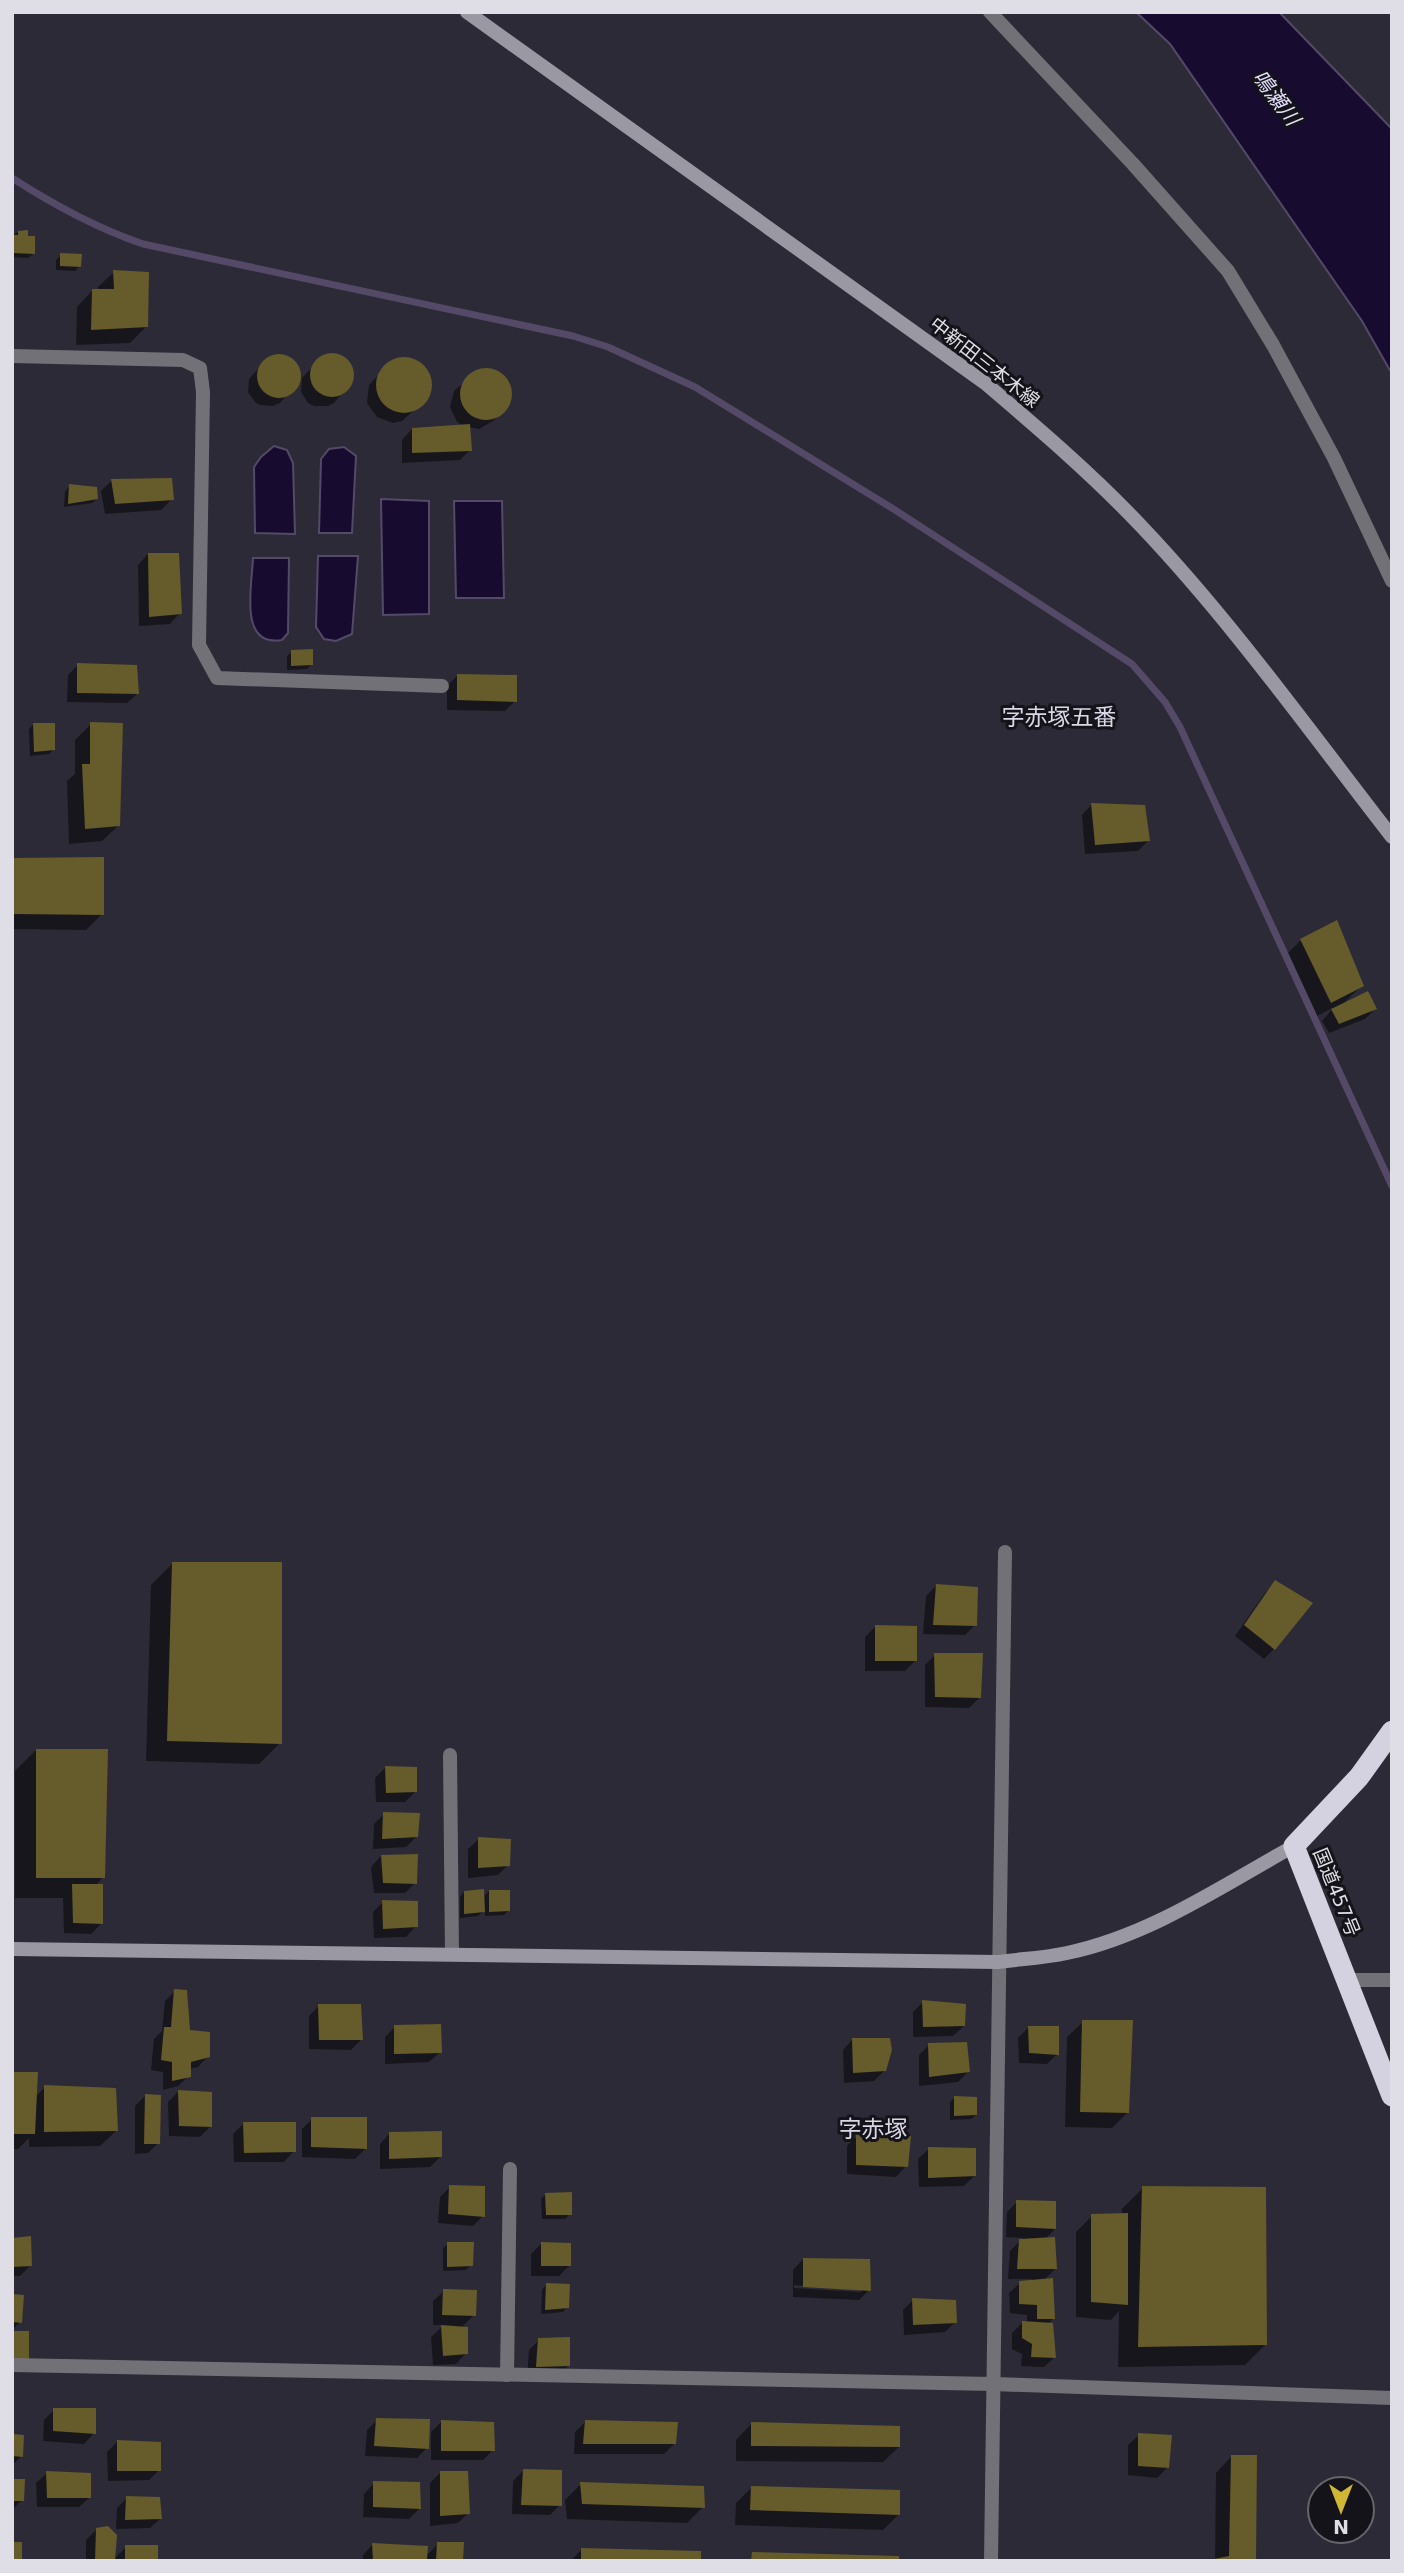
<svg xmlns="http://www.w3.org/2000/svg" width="1404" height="2573" viewBox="0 0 1404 2573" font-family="'DejaVu Sans','Noto Sans JP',sans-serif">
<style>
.water{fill:#180b30;stroke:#544a67;stroke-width:2}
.shadow{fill:#0007;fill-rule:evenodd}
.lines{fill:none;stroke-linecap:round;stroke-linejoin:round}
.stream{stroke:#544a67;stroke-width:7}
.building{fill:#665b2a}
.lane{stroke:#727177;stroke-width:14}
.street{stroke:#727177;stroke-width:14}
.secondary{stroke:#9a98a2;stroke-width:14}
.highway{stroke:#d4d1e1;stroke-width:21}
.labels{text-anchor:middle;stroke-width:6;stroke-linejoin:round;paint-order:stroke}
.street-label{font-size:19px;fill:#dfdee6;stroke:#141319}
.water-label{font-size:21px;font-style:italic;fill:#e3ddfa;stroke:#141319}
.quarter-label{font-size:23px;fill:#dad7e7;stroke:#141319}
</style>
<rect width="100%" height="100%" fill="#2c2a36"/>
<g class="water">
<polygon points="1136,12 1279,12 1392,129 1392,374 1362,321 1170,44"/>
<polygon points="274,446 287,450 293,463 295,534 255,533 254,467 261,457"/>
<polygon points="344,447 356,456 352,533 319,533 321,459 329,449"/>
<polygon points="381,499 429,501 429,614 383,615"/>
<polygon points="454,501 502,501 504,598 456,598"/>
<polygon points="318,556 358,556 352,634 336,641 324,639 316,627"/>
<path d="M 253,558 L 289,558 L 288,633 L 282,640 C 238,647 252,586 253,558 Z"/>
</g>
<g class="shadow">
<polygon points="18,232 33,254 28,258 12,257 12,236"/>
<polygon points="61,255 80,266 75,271 56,270 56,260"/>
<polygon points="114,272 146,327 130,343 76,345 77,307 92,291 98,291 98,287"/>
<polygon points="335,355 347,361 351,367 352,381 334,403 328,406 314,406 308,403 301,392 302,378 322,357"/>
<polygon points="281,356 287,357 297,367 298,381 280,403 273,406 260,405 255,402 248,392 249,379 268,358"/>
<polygon points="401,359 418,362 424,367 431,383 426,400 402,421 393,423 377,417 367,403 369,385 392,361"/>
<polygon points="478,370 495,371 501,375 510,388 510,396 504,410 493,421 479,429 468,427 470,450 460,460 402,463 402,440 412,429 463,426 457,422 450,407 454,391"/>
<polygon points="111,481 172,499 161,510 105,514 101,491"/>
<polygon points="70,486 97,499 92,503 64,507 65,491"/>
<polygon points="148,554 180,613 170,624 139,626 138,565"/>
<polygon points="292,651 312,664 307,669 287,670 287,656"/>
<polygon points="78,665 138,693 127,703 67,702 68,675"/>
<polygon points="457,676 515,701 505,711 447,710 447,686"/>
<polygon points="34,724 54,749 49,754 30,756 29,729"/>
<polygon points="91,724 118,826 102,841 69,844 67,781 75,774 75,740"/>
<polygon points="1092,804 1148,841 1138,851 1085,854 1082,815"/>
<polygon points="12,860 102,914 86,930 12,929"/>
<polygon points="1301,940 1362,985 1343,1004 1375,1009 1365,1019 1329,1033 1322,1021 1333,1008 1315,1017 1285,956"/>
<polygon points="172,1564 280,1743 259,1764 146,1761 151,1585"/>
<polygon points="1275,1582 1274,1649 1264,1659 1235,1636 1265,1593"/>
<polygon points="936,1586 975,1625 965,1635 923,1634 926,1596"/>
<polygon points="875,1627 915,1661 905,1671 865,1671 865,1637"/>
<polygon points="935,1655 979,1698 969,1708 925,1707 925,1665"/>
<polygon points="36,1750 103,1877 95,1886 101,1924 91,1934 64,1933 63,1898 15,1898 15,1771"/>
<polygon points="385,1768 415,1792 405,1802 376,1802 375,1778"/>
<polygon points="384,1814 416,1837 406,1847 373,1849 374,1824"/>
<polygon points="479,1839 508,1865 498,1875 468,1878 468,1849"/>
<polygon points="381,1856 415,1883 405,1893 374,1893 371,1867"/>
<polygon points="489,1891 509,1910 504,1915 485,1916 485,1910 478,1916 460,1918 460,1897 464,1892 482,1898"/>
<polygon points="383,1902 416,1926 406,1937 374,1938 373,1912"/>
<polygon points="175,1991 188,2032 208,2056 198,2067 189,2069 189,2076 178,2086 163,2090 163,2072 151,2070 154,2039 162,2031 165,2001"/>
<polygon points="923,2002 964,2026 953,2036 913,2037 913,2012"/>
<polygon points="319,2006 361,2040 351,2050 309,2049 309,2016"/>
<polygon points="1083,2022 1128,2112 1112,2128 1065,2127 1067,2037"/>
<polygon points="395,2027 440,2052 429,2062 385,2064 385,2037"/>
<polygon points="1029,2027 1057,2054 1047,2064 1019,2063 1018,2038"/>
<polygon points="853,2039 885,2070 874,2081 844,2083 843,2050"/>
<polygon points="929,2045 968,2072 958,2082 919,2086 919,2055"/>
<polygon points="12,2074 35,2097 45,2087 116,2131 100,2146 29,2147 29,2138 18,2149 12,2149"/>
<polygon points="178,2092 210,2127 200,2137 169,2136 168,2102"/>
<polygon points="145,2096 158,2143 148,2153 135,2154 135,2106"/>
<polygon points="955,2097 976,2115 971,2119 950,2120 950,2102"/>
<polygon points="312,2119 366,2148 355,2159 302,2157 302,2129"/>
<polygon points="244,2123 294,2151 284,2162 234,2162 233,2134"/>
<polygon points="390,2133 440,2157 430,2167 380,2169 380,2144"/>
<polygon points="857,2136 906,2166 896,2177 847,2174 847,2146"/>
<polygon points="929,2149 974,2176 964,2186 919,2187 918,2159"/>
<polygon points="450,2187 483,2216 473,2226 438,2223 440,2197"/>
<polygon points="1143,2188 1266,2344 1245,2365 1118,2367 1119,2311 1111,2320 1076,2317 1076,2232 1092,2216 1122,2215 1122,2209"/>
<polygon points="545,2195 570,2214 565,2219 542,2219 541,2199"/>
<polygon points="1017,2202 1055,2229 1044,2240 1055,2269 1043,2281 1053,2318 1047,2325 1055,2357 1044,2367 1021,2366 1022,2354 1012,2349 1012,2333 1022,2323 1027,2323 1027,2315 1010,2313 1009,2293 1020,2283 1032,2282 1032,2279 1008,2279 1010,2251 1023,2238 1006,2237 1007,2212"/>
<polygon points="12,2239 30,2266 20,2276 12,2276"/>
<polygon points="448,2244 471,2265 466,2270 443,2271 443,2248"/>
<polygon points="541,2244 569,2266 559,2276 531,2276 531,2254"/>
<path d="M 803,2259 L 869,2290 L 859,2300 L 793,2297 L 793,2270 ZM 794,2285 L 861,2289 L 861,2292 L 794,2288 Z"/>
<polygon points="546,2285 567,2307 563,2312 541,2314 542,2290"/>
<polygon points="444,2291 474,2315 461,2328 466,2353 456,2364 433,2365 431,2337 444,2325 433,2325 433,2301"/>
<polygon points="12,2296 20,2322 12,2330"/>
<polygon points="913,2300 955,2322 945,2332 904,2335 903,2310"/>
<polygon points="539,2340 568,2366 558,2376 527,2377 529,2350"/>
<polygon points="54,2410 94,2433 84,2444 43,2441 44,2420"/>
<polygon points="377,2420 427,2448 417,2458 365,2456 367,2430"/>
<polygon points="441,2422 493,2450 483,2460 431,2460 431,2432"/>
<polygon points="585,2422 675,2443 664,2454 574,2454 575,2432"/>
<polygon points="751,2424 899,2447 883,2462 736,2461 736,2440"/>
<polygon points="1139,2435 1168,2467 1157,2478 1128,2475 1128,2445"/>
<polygon points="12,2436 22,2456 12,2465"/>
<polygon points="117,2442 159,2470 149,2480 108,2481 107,2452"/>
<polygon points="1231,2457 1254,2561 1215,2560 1216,2473"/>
<polygon points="523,2471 560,2505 550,2515 512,2514 513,2481"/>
<polygon points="47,2473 90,2497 79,2507 37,2507 36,2483"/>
<polygon points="440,2473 468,2513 458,2523 430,2526 430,2483"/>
<polygon points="12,2481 22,2500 12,2510"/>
<polygon points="374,2483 419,2509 409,2519 363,2517 364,2494"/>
<polygon points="581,2484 703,2507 687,2523 567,2519 565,2500"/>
<polygon points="751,2488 899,2514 883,2530 735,2525 736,2503"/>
<polygon points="127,2498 161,2518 150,2528 116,2529 117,2508"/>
<polygon points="96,2530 114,2559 126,2547 156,2561 86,2561 86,2540"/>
<polygon points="373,2544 425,2557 438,2544 461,2561 363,2561 363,2555"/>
<polygon points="581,2550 699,2561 571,2561"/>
</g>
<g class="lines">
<path class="stream" d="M 12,178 C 54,205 96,228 143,244 L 573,336 L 608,347 L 695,387 L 895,510 L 1132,664 L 1165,702 L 1180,727 L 1392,1186"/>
</g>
<g class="building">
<polygon points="28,230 28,236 35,236 35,254 12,253 12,235 18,235 18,231"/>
<polygon points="60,253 82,254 81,267 60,266"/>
<polygon points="113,270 149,272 148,327 91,330 92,289 114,289"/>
<circle cx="332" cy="375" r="22"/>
<circle cx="279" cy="376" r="22"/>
<circle cx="404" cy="385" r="28"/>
<circle cx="486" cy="394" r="26"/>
<polygon points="470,424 472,451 412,453 412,428"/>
<polygon points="172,478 174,500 115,504 111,479"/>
<polygon points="69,484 97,487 98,499 68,504"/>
<polygon points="148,553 179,553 182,614 149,617"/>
<polygon points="313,649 313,665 291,666 291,650"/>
<polygon points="77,663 137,665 139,694 77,693"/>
<polygon points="457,674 517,675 517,702 457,700"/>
<polygon points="90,722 123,723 120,826 85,829 82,764 90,764"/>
<polygon points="33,723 55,723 55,750 34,752"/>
<polygon points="1091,803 1145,805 1150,841 1095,845"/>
<polygon points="104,857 104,915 12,914 12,858"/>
<polygon points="1337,920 1364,986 1331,1003 1300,939"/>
<polygon points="1368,991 1377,1009 1339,1024 1331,1009"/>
<polygon points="172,1562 282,1562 282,1744 167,1741"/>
<polygon points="1275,1580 1313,1603 1275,1650 1244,1625"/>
<polygon points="936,1584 978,1587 977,1626 933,1625"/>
<polygon points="875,1625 917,1626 917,1661 875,1661"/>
<polygon points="934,1653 983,1653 981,1698 935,1697"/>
<polygon points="36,1749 108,1749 105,1878 36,1878"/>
<polygon points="385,1766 417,1767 417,1792 386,1793"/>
<polygon points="383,1812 420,1813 418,1837 382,1839"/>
<polygon points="478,1837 511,1839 510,1866 478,1868"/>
<polygon points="418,1854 417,1884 383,1883 381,1855"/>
<polygon points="72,1884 103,1884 103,1924 73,1923"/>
<polygon points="484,1889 485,1912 464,1914 464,1891"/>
<polygon points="489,1890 510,1890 510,1911 489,1912"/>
<polygon points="382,1900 418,1901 418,1927 383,1929"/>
<polygon points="174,1989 187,1990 190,2030 210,2032 210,2057 191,2062 191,2077 172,2081 172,2062 161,2060 164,2027 171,2027"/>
<polygon points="922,2000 966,2004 965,2026 923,2027"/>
<polygon points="318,2004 361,2004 363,2040 319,2040"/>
<polygon points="1082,2020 1133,2020 1129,2113 1080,2112"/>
<polygon points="441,2024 442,2053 394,2054 394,2025"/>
<polygon points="1028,2026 1059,2026 1059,2055 1029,2053"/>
<polygon points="852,2038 890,2038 892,2050 886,2071 853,2073"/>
<polygon points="967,2042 970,2072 929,2077 928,2043"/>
<polygon points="12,2072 38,2072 35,2134 12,2134"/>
<polygon points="44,2085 116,2088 118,2131 44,2132"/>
<polygon points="178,2090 212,2092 212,2127 179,2126"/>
<polygon points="145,2094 161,2095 160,2144 144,2144"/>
<polygon points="954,2096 977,2097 977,2115 954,2116"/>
<polygon points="311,2117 367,2117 367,2149 311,2147"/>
<polygon points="243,2122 296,2122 296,2152 244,2153"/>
<polygon points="442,2131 442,2157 389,2159 389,2132"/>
<polygon points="856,2134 911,2136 908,2167 856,2165"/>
<polygon points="928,2147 976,2148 976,2176 928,2178"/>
<polygon points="449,2185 485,2186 485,2217 448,2214"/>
<polygon points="1142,2186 1266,2187 1267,2345 1138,2347"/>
<polygon points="572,2192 572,2215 546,2215 545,2193"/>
<polygon points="1016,2200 1056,2201 1056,2229 1016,2227"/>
<polygon points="1128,2213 1128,2305 1091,2302 1091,2214"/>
<polygon points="31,2236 32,2266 12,2267 12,2238"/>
<polygon points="1055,2237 1057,2269 1017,2269 1019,2239"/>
<polygon points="447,2242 474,2242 473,2266 447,2267"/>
<polygon points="541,2242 571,2243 571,2266 541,2266"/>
<polygon points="803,2258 870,2259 871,2291 803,2287"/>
<polygon points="1053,2278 1055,2319 1037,2319 1037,2305 1019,2304 1019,2281"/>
<polygon points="546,2283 570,2284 569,2308 545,2310"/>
<polygon points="443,2289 477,2290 476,2316 442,2315"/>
<polygon points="12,2294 24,2295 22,2323 12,2322"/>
<polygon points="912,2298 956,2300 957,2323 913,2325"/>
<polygon points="1022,2321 1053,2323 1056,2358 1031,2357 1032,2344 1022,2338"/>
<polygon points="441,2325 468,2327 468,2354 443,2356"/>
<rect x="12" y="2331" width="17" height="28"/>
<polygon points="570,2337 570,2366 536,2367 538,2338"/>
<polygon points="53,2408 96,2408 96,2434 53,2431"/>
<polygon points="376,2418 430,2419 429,2449 374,2446"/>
<polygon points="441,2420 494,2422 495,2451 441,2451"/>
<polygon points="585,2420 678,2422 676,2444 583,2444"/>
<polygon points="751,2422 900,2426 900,2447 751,2446"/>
<polygon points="1138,2433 1172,2435 1169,2468 1138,2466"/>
<polygon points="12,2434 24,2435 23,2457 12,2456"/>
<polygon points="117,2440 161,2442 161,2471 117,2471"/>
<polygon points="1231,2455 1257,2455 1256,2561 1204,2561 1229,2556"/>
<polygon points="523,2469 562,2470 562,2506 521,2505"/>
<polygon points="46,2471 91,2473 91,2498 47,2498"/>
<polygon points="440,2471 468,2471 470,2514 440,2516"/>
<polygon points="12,2479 25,2479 24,2501 12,2501"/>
<polygon points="373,2481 420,2482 421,2509 373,2507"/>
<polygon points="580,2482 704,2486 705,2508 582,2504"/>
<polygon points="751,2486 900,2490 900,2515 750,2510"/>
<polygon points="126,2496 160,2497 162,2519 125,2520"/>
<polygon points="108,2526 117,2535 115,2561 95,2561 96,2528"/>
<rect x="12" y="2542" width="10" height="19"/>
<polygon points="437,2542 464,2542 463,2561 436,2561"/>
<polygon points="372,2543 428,2546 427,2561 373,2561"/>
<rect x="125" y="2545" width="33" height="16"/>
<polygon points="581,2548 701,2551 701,2561 581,2561"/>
<polygon points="752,2552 899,2556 899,2561 751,2561"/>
</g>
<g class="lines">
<polyline class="lane" points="12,356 183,360 200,368 203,392 199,645 217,678 442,686"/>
<g class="street">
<polyline points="990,12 1133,164 1228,271 1273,345 1334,458 1392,581"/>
<polyline points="450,1755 452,1954"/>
<polyline points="1347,1980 1392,1980"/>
<polyline points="12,2365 993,2384 1392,2398"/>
<polyline points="507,2375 510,2169"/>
<polyline points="991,2561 1005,1552"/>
</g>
<g class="secondary">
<path d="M 467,12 L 985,383 C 1039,429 1093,475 1142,527 C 1233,623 1311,733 1392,837"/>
<path d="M 12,1949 L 998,1962 C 1020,1959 1044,1958 1067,1953 C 1149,1936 1222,1886 1294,1846"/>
</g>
<polyline class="highway" points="1392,1731 1359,1777 1294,1846 1392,2096"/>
</g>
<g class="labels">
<g class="street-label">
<text transform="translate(985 362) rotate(38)" y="7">中新田三本木線</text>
<text transform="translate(1337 1892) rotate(68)" y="7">国道457号</text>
</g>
<g class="water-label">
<text transform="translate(1276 98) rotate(53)" y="7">鳴瀬川</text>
</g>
<g class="quarter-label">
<text x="1059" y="725">字赤塚五番</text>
<text x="873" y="2137">字赤塚</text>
</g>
</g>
<rect width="1404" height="2573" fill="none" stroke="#dfdee6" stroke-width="28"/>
<g transform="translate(1341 2510) rotate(180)"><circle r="33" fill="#141319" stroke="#65646b" stroke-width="2"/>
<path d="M0-5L12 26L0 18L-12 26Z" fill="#d2b635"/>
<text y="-10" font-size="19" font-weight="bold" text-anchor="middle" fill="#dfdee6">N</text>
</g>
</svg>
